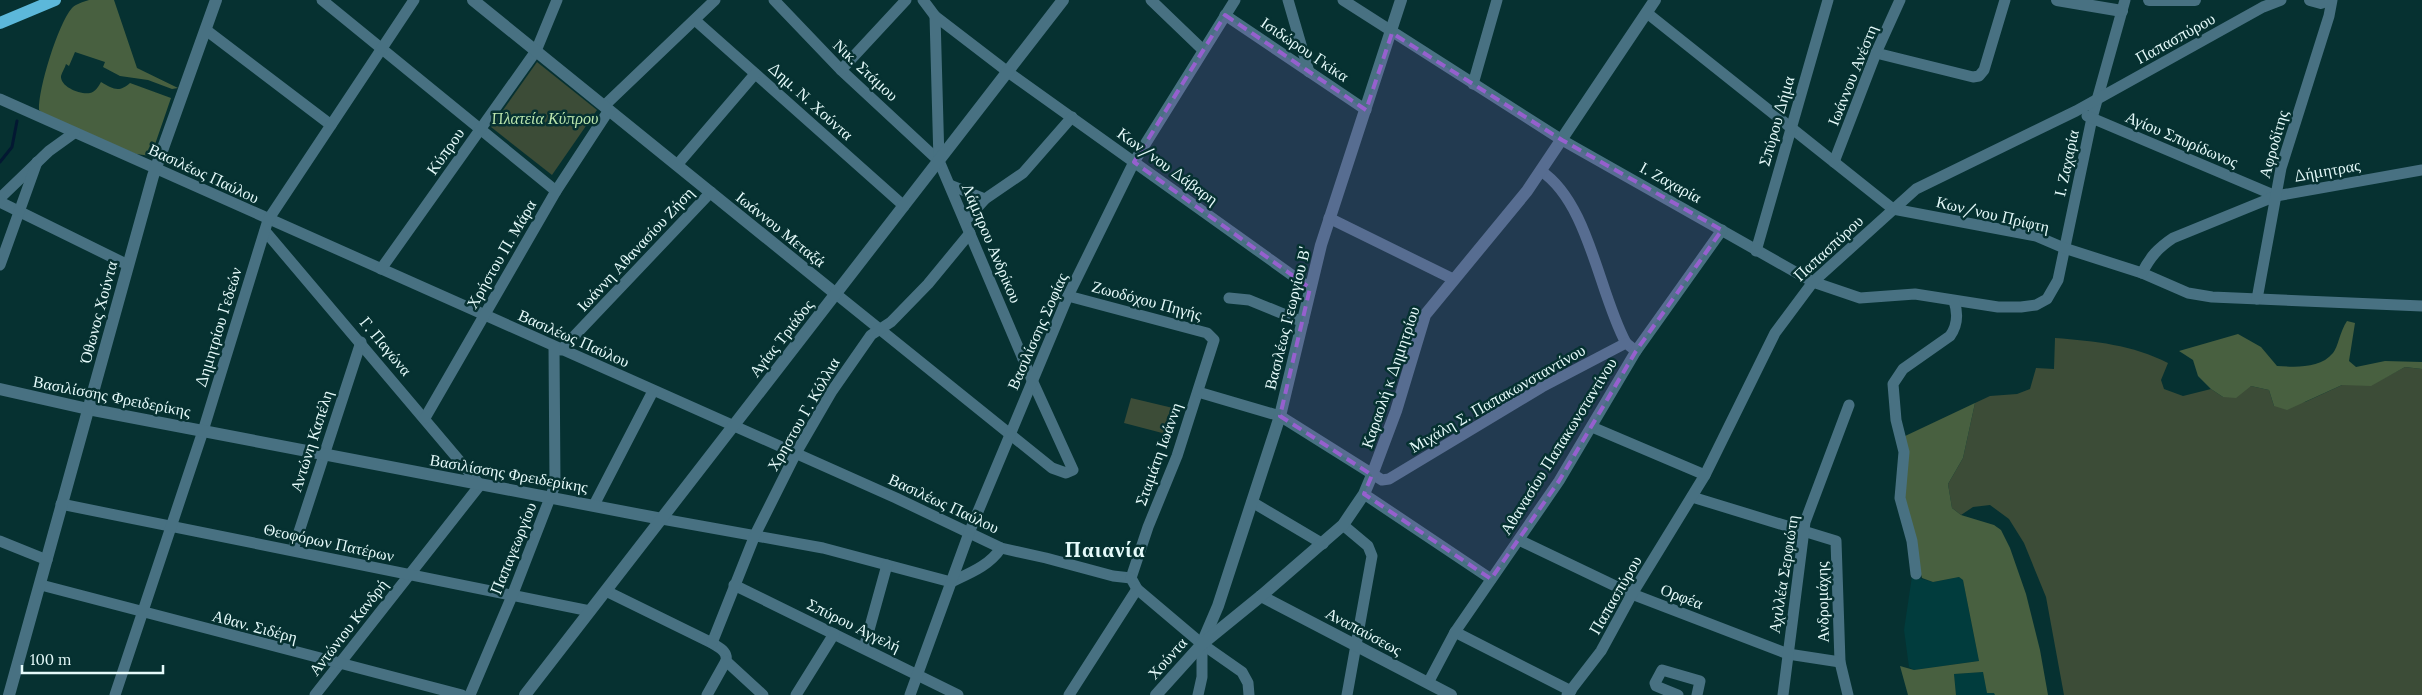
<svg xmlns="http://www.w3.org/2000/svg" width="2422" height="695" viewBox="0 0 2422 695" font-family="Lora,serif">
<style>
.built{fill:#013c3d}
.green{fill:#3c4c37}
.forest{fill:#486040}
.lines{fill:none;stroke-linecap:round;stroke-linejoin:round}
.stream{stroke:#031832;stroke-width:3}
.minor{stroke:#487182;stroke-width:11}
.tertiary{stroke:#487182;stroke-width:12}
.primary{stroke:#5cb8da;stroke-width:12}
.marked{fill:#9660ce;fill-opacity:0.2;stroke:#9660ce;stroke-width:4;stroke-dasharray:10 6;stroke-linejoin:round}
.labels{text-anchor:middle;stroke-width:5;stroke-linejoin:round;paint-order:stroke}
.street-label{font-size:16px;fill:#e5fafa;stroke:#063131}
.park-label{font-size:16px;font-style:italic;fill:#bbe6ad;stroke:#063131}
.district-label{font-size:21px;font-weight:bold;letter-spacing:1px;fill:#e5fafa;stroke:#063131}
</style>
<rect width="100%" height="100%" fill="#063131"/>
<g class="built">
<polygon points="1912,576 1933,582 1959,577 1963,580 1979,661 1914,670 1909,667 1904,630"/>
<polygon points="1983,672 1987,692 1995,693 1995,695 1956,695 1954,674"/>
</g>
<g class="green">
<polygon points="537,62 597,110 552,175 491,127"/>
<path d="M 2055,338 C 2095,341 2133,345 2168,363 L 2161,380 L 2164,389 L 2183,396 L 2211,389 L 2223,397 L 2251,386 L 2269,390 L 2274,406 L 2305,402 L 2342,385 L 2371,385 L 2405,367 L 2422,369 L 2422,695 L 2064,695 L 2046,597 L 2024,543 L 2009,519 L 1990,505 L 1973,507 L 1961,515 L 1952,508 L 1948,484 L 1963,458 L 1975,403 L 1990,396 L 2017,394 L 2030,389 L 2036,368 L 2054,369 Z"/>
<polygon points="1131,398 1173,408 1166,434 1124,423"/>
</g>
<g class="forest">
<path d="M 89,0 L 114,0 L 137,68 L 178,88 L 172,89 L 148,80 L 120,76 L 103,67 L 105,62 L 75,52 L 69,66 L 66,64 C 65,68 62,72 61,76 C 60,87 81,95 90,93 C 95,92 99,86 101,82 C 113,89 119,93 130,83 L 171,98 L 151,156 L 136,154 L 47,117 L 39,110 C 38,89 58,24 72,8 C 76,4 83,2 89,0 Z"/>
<path d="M 2347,321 L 2355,323 L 2349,361 L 2356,367 L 2385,361 L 2422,362 L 2422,369 L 2405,367 L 2371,386 L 2342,385 L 2287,410 L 2274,406 L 2269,390 L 2251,386 L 2236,398 L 2223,397 L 2211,389 L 2198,376 L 2193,360 L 2179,351 L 2238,334 L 2261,347 L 2277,366 C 2295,367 2320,369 2333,353 C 2338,347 2340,331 2347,321 Z"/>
<polygon points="1975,403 1963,458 1948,484 1952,508 1961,515 1994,525 2001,530 2010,548 2026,594 2040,650 2048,695 1995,695 1994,693 1987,693 1983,672 1954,674 1956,695 1908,695 1900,666 1914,670 1979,661 1963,580 1959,577 1933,582 1922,578 1902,507 1903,437"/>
</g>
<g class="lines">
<polyline class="stream" points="0,162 12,147 17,121"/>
<g class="minor">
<polyline points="322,0 556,191"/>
<polyline points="774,0 841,70 939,161"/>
<polyline points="923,0 935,16 1008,72 1310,288"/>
<polyline points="1151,0 1203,50"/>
<polyline points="1288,0 1309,72"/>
<polyline points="1343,0 1562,140 1813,282 1860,298 1915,294 1998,307 2021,307 2036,305 2047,299 2058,280 2092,118 2125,0"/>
<polyline points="1647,13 1893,209 2036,236 2064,248 2142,273 2188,293 2212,297 2422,306"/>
<polyline points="1225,15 1366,110"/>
<polyline points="696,21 904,206"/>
<polyline points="206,30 331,125"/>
<polyline points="1876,53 1973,77 1979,76 1984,70 2005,0"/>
<polyline points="841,70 906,0"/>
<polyline points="1473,84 1497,0"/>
<polyline points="0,99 896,498 1001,548 1046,558 1113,576 1131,578"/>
<polyline points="604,106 715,0"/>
<polyline points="2087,116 2276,196"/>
<polyline points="1834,162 1876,53 1900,0"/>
<polyline points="677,165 755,74"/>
<path d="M 1541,171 C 1589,203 1599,294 1626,343"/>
<polyline points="950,185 985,199"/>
<polyline points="0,198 49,151 74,133"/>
<polyline points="0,202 128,265"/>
<polyline points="1329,218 1453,279"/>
<polyline points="965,221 985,199 1023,173 1072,117"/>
<polyline points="265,231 480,485 315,695"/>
<polyline points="1756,251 1828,0"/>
<polyline points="0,265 37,162"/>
<polyline points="381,269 536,51 557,0"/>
<path d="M 2142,273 C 2150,257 2158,248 2173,238 L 2276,196 L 2422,170"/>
<polyline points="836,294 1052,468 1066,473 1073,470 1032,380 939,161 935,16"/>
<polyline points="1068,296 1207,333 1214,340 1177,456 1148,527 1131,578"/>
<polyline points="1229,298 1249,300 1303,322"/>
<polyline points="2257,299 2281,168 2329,16 2332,0"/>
<polyline points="561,350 711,192"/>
<polyline points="1198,392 1280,416 1382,480 1389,479 1542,387 1626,343 1636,351"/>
<polyline points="425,418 556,191 609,110"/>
<polyline points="1592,427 1705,475"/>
<polyline points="1364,494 1491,579"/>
<polyline points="1692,497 1836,541 1840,662 1848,695"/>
<polyline points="1252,502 1323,544"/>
<polyline points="61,504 590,611"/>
<polyline points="594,505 653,391"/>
<path d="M 662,519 L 823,548 L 951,582 C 970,573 989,566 1001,548"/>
<polyline points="1343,525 1368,546 1372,556 1347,695"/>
<polyline points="1519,540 1632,594 1788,654 1840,662"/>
<polyline points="0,541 47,560"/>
<polyline points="293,550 361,342"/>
<path d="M 1916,574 L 1912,541 L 1900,498 L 1904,452 L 1896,420 L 1893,384 L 1903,369 L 1950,336 C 1958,325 1958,313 1954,301"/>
<polyline points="1131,578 1137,589 1202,644 1242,672 1248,683 1249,695"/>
<polyline points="41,585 462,695"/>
<polyline points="734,585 958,695"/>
<path d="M 606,591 L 712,643 C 719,648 728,651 726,661 L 763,695"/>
<polyline points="1455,632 1571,691"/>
<polyline points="712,643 755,535 796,453 832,391 871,335 891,322 928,284 970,233"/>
<polyline points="864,648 887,565"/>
<polyline points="1428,683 1455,632 1559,481 1636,351 1722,230"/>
<polyline points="115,695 203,431 268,220 414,0"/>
<polyline points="470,695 512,596 555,485 554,347"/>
<polyline points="707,695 726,661"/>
<polyline points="796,695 834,634"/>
<polyline points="910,695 969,533 1068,296 1134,162 1235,0"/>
<polyline points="1069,695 1137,589"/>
<polyline points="1198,695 1202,677 1202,644"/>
<polyline points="1567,695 1601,651 1632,594 1705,475 1775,333 1813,282 1916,189 2076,111 2263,7 2281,0"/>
<polyline points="1678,695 1656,686 1655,683 1662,670 1700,681 1697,695"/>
<polyline points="1783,695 1805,522 1849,405"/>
</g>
<g class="tertiary">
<polyline points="473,0 836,294"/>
<polyline points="2057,0 2122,11"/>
<polyline points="2149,0 2195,0"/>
<polyline points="2310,0 2321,3 2329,0"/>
<polyline points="0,389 88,409 662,519"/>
<polyline points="1261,596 1451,695"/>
<polyline points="1203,641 1218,606 1280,416 1321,245 1401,0"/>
<polyline points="9,695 153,176 216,0"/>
<polyline points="525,695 1063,0"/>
<polyline points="1156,695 1202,644 1261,596 1343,525 1364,494 1372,475 1396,411 1425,315 1527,191 1655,0"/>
</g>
<polyline class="primary" points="0,23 55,0"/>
</g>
<path class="marked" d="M 1225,15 L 1366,110 L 1392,33 L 1562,140 L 1722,230 L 1636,351 L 1559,481 L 1491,579 L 1364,494 L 1372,475 L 1280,416 L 1310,288 L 1134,162 Z"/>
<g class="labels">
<g class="street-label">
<text transform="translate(2175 38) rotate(-29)" y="6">Παπασπύρου</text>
<text transform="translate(1305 49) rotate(34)" y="6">Ισιδώρου Γκίκα</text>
<text transform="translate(866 70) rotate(43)" y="6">Νικ. Στάμου</text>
<text transform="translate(1852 75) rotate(-68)" y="6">Ιωάννου Ανέστη</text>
<text transform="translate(811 101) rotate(42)" y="6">Δημ. Ν. Χούντα</text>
<text transform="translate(1776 121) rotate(-74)" y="6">Σπύρου Δήμα</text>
<text transform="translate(2182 139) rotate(23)" y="6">Αγίου Σπυρίδωνος</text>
<text transform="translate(2273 144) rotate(-74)" y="6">Αφροδίτης</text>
<text transform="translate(445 151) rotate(-55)" y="6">Κύπρου</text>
<text transform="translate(2066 163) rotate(-78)" y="6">Ι. Ζαχαρία</text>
<text transform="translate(1168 166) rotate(36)" y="6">Κων/νου Δάβαρη</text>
<text transform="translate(2327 170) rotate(-10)" y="6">Δήμητρας</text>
<text transform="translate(204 173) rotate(25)" y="6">Βασιλέως Παύλου</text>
<text transform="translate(1671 182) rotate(29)" y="6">Ι. Ζαχαρία</text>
<text transform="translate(1993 214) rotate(13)" y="6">Κων/νου Πρίφτη</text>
<text transform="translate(781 229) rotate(39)" y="6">Ιωάννου Μεταξά</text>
<text transform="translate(992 243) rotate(67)" y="6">Λάμπρου Ανδρίκου</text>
<text transform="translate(1828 248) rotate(-43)" y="6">Παπασπύρου</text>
<text transform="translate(635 249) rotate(-47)" y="6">Ιωάννη Αθανασίου Ζήση</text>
<text transform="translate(501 254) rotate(-60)" y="6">Χρήστου Π. Μάρα</text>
<text transform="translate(1147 300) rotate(15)" y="6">Ζωοδόχου Πηγής</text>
<text transform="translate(98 312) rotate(-75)" y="6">Όθωνος Χούντα</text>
<text transform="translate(1287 318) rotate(-76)" y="6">Βασιλέως Γεωργίου Β'</text>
<text transform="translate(218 327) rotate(-73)" y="6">Δημητρίου Γεδεών</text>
<text transform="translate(1037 331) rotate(-66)" y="6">Βασιλίσσης Σοφίας</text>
<text transform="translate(574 338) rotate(24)" y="6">Βασιλέως Παύλου</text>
<text transform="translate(781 338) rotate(-52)" y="6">Αγίας Τριάδος</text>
<text transform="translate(386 346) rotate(50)" y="6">Γ. Παγώνα</text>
<text transform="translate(1390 377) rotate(-71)" y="6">Καραολή κ Δημητρίου</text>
<text transform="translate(112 396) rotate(11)" y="6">Βασιλίσσης Φρειδερίκης</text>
<text transform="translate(1497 398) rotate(-30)" y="6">Μιχάλη Σ. Παπακωνσταντίνου</text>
<text transform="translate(803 414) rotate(-60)" y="6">Χρηστου Γ. Κόλλια</text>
<text transform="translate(311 441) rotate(-72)" y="6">Αντώνη Καπέλη</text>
<text transform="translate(1558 446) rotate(-58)" y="6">Αθανασίου Παπακωνσταντίνου</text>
<text transform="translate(1158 454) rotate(-70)" y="6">Σταμάτη Ιωάννη</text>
<text transform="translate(509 473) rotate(10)" y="6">Βασιλίσσης Φρειδερίκης</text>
<text transform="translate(944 503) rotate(25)" y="6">Βασιλέως Παύλου</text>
<text transform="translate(329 542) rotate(12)" y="6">Θεοφόρων Πατέρων</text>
<text transform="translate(513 548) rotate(-68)" y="6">Παπαγεωργίου</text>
<text transform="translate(1783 574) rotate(-81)" y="6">Αχιλλέα Σερφιώτη</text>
<text transform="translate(1615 595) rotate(-60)" y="6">Παπασπύρου</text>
<text transform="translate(1682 596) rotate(21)" y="6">Ορφέα</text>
<text transform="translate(1822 602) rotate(-91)" y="6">Ανδρομάχης</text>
<text transform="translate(854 625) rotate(26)" y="6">Σπύρου Αγγελή</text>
<text transform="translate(255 626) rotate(15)" y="6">Αθαν. Σιδέρη</text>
<text transform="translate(348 627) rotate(-52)" y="6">Αντώνιου Κανδρή</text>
<text transform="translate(1364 631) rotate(28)" y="6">Αναπαύσεως</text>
<text transform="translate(1167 658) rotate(-48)" y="6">Χούντα</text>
</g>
<g class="park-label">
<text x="545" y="124">Πλατεία Κύπρου</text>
</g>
<g class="district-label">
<text x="1105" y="557">Παιανία</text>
</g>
</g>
<path d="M22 665v8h141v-8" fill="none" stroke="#e5fafa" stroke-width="2.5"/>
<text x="30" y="665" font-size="15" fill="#e5fafa" stroke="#063131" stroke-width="4" paint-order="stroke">100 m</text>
</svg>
